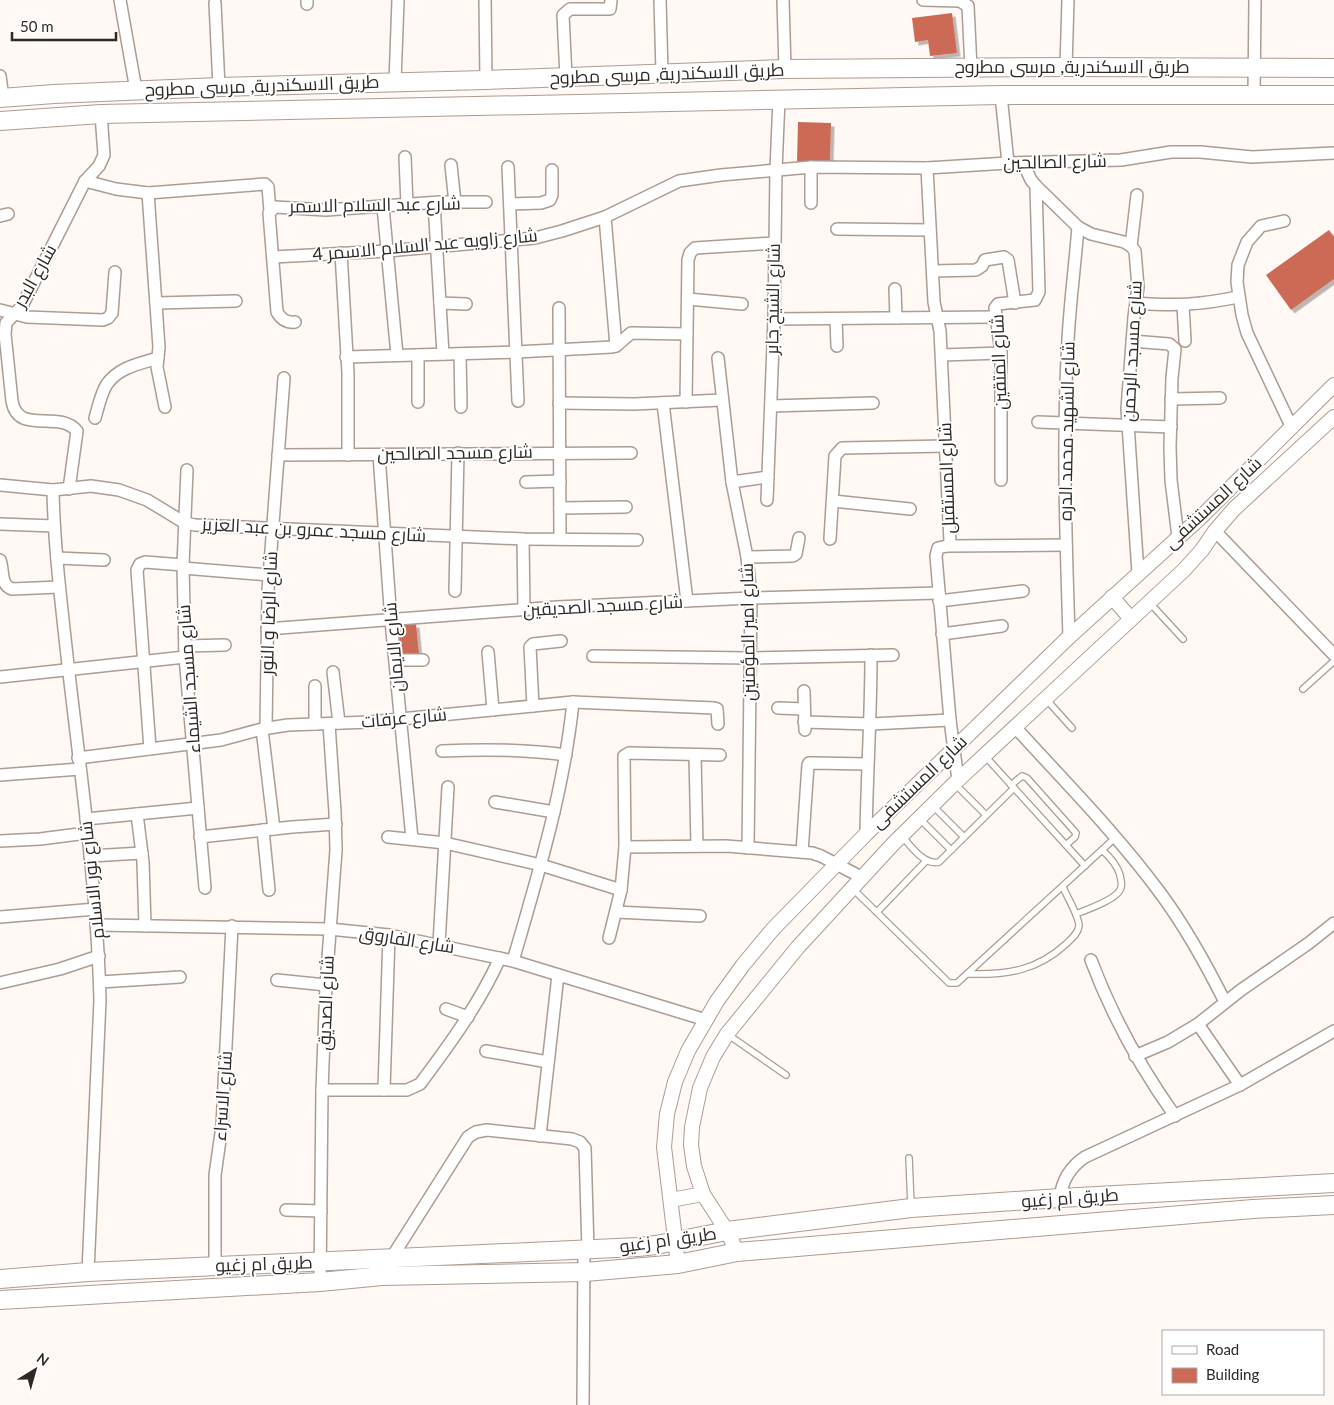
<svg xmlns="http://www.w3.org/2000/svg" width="1334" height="1405" viewBox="0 0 1334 1405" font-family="Lato,Cairo,sans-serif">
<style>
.building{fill:#cc6a55;filter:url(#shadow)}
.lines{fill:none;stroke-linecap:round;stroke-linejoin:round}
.service-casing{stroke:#ac9c92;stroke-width:8}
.minor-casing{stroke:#ac9c92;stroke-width:14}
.tertiary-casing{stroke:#ac9c92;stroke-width:16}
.primary-casing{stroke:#ac9c92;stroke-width:20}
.service{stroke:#fff;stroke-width:5.5}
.minor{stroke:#fff;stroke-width:11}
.tertiary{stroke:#fff;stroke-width:14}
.primary{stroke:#fff;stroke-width:18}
.labels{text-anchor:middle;stroke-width:4;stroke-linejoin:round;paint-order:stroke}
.street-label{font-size:18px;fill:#2f2925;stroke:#fff}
</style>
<defs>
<filter id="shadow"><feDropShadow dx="3.5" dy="3.5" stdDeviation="0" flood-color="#0004"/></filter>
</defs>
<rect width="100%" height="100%" fill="#fff8f4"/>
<g class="building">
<polygon points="952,13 957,53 930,56 928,40 915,42 912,18"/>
<polygon points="798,122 831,123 830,161 797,161"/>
<polygon points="1329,230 1334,237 1334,279 1291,310 1266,275"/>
<polygon points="416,624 419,654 398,656 395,626"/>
</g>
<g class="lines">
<g class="service-casing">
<g id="service">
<polyline points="1149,602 1183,639"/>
<polyline points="1303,689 1334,661"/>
<polyline points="1045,698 1072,728"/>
<polyline points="985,756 1085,866"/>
<polyline points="955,784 986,815"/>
<polyline points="1011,785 1022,776 1027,778 1076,833 1075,837 1066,845"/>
<polyline points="932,805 964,837"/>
<polyline points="920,819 951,850"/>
<path d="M 901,835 C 910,845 924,866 939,862 L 1014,788"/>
<polyline points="853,889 946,980 949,983 957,983 1115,838"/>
<polyline points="877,912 926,861"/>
<path d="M 1076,914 C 1086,910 1115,900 1120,890 C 1123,885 1121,881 1120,875 C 1117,865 1110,857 1102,850"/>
<path d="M 969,974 C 1006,975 1037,971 1066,944 C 1071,939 1078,934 1079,926 C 1079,916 1067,897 1063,887"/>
<polyline points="727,1034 786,1075"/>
<polyline points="909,1158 911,1206"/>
</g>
</g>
<g class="minor-casing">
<g id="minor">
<polyline points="120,0 136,90"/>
<polyline points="485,0 486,80"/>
<polyline points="660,0 662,73"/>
<polyline points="783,0 785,69"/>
<polyline points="923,0 960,1 968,6 971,68"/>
<polyline points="215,3 219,87"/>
<polyline points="307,4 307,0"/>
<polyline points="1066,67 1068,0"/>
<polyline points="0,76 3,98"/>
<polyline points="566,77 563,15 570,9 610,9 611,0"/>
<polyline points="395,82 398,0"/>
<polyline points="1001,95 1008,163"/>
<polyline points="1254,95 1255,0"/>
<polyline points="405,157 407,205"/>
<polyline points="451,165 455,203"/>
<polyline points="508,167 518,401"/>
<polyline points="927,168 934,302 940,331 950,542 947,546 938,548 936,556 950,720 958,780"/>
<polyline points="85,181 116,189 148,193 265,184 268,187 270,211"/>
<polyline points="1036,186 1078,227 1091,234 1124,242 1131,246 1135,251 1138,287 1134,317 1127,409 1138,573"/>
<polyline points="148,193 159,347 157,367 165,407"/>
<polyline points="434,203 443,354"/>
<polyline points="811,203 811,167"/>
<polyline points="510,204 541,203 550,200 552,195 552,170"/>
<polyline points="383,207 397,355"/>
<polyline points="0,216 8,214"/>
<polyline points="605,217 616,346"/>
<polyline points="1284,221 1261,226 1247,242 1238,265 1237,282 1242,315 1247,333 1292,428"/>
<polyline points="837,229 930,230"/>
<polyline points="1131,246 1137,195"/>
<polyline points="341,253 348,373 348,455"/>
<polyline points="273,257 387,251 535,238 562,231 605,217 679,181 721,175 811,167 927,168 1008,163 1121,160 1171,152 1200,152 1252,157 1334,153"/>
<polyline points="933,271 976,270 982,266 985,260 1004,257 1008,260 1015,303"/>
<polyline points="895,289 896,318"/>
<polyline points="688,299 742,304"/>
<polyline points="156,303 236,301"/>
<polyline points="440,303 466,304"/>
<path d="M 1136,303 C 1175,306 1199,305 1238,297"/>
<polyline points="1183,305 1185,341"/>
<polyline points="559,308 560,539"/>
<polyline points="0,310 27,317 103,320 108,318 112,313 115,272"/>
<polyline points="774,319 996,317"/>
<polyline points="836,319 837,346"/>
<path d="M 295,322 C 286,323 281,319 277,312 L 269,213 L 275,207 L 326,210 L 440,202 L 486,202"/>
<polyline points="1132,341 1169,344 1175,349 1172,378 1170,447 1171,480 1178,537"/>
<polyline points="460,354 461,407"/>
<polyline points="418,355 418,402"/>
<polyline points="942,355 1001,353"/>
<polyline points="346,357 516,352 612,347 616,346 631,333 687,334"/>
<polyline points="718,358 732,482 747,557 751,598 748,848"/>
<polyline points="1171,399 1220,398"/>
<polyline points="686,402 688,260 690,253 695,248 774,243"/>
<polyline points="559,403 634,404 722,400"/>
<polyline points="663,403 687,601"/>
<polyline points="771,406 873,403"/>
<path d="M 95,418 C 98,408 101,393 107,384 C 119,367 139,364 158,358"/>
<polyline points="1038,422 1171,427"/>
<polyline points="278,455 631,453"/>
<polyline points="379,455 391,621 412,839"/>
<polyline points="187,470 183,565 185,657 205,888"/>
<polyline points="1001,480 1001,353 995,308 998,304 1035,300 1039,292 1036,186 1031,180 1023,163"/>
<polyline points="526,482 560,481"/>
<polyline points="732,482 768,477"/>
<polyline points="0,485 53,490 91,486 119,490 147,500 185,523 195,525 523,539 637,540"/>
<path d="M 69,489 L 77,431 C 58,409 18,436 12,401 L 5,334 L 6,323 L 22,306 L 85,181 L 99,166 L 104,155 L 101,114"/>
<path d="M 53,490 C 54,545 61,601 67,656 C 80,771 97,885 100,1000 L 88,1272"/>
<polyline points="767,500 774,319 776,170 779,99"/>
<polyline points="833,501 910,509"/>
<polyline points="560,508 626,507"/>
<polyline points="0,524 54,526"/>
<polyline points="1215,531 1334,655"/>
<polyline points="523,539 524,610"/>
<polyline points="830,539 835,456 842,448 946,446"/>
<polyline points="947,546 1066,545"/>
<polyline points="747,557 793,556 796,554 799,538"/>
<polyline points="57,558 104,560"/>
<path d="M 0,560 C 4,571 0,585 12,589 L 59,587"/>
<polyline points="183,568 269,575"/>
<polyline points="455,591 458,453"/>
<polyline points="939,601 1023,591"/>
<polyline points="267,629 557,607 751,598 939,593"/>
<polyline points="942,634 1002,626"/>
<path d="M 1069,637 C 1066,538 1062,439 1068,340 C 1070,302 1075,265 1078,227"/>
<polyline points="185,646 225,645"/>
<polyline points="488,652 493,710"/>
<polyline points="593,656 750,658 893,655"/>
<polyline points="395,660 423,660"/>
<polyline points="333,672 339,723"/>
<polyline points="0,677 185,657"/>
<polyline points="804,691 805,730"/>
<polyline points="533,706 530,647 533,644 561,641"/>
<polyline points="778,708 804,709"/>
<polyline points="804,722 871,724 950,720"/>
<polyline points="315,724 315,686"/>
<path d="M 1015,727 C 1064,781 1117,834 1161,894 C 1186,928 1206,964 1225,1002"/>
<polyline points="266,728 268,590 284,378"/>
<polyline points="262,729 274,829"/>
<polyline points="150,749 137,570 140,564 145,562 183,565"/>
<path d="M 442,751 C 484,749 524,749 566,755"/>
<polyline points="695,755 697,846"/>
<polyline points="78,758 221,740 262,729 288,725 370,722 573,702 714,708 717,709 718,724"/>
<polyline points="0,775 80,769"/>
<polyline points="495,802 554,812"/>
<polyline points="137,814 143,862 145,926"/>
<polyline points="86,819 198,808"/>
<polyline points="263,830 269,890"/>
<path d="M 866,834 C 867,774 871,715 871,655"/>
<polyline points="200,837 292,827 336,824"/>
<polyline points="388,837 445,843 541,865 621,890"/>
<polyline points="0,841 40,839 87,833"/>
<polyline points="625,847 726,846 812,853 821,856 861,877"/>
<polyline points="802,852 808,765 809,763 813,763 867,764"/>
<polyline points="90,856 142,853"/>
<polyline points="616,912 700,916"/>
<polyline points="0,917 96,909"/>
<polyline points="97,925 329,929 389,935 513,961 706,1020"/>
<polyline points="609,938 621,890 625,847 624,756 629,753 720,755"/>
<polyline points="439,944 448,787"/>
<path d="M 1091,960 C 1112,1016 1140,1067 1175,1116"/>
<path d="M 513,961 C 538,875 564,790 573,702"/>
<polyline points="277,980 326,985"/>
<polyline points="100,982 180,977"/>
<polyline points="0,983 60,969 99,956"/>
<polyline points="446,1009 468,1017"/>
<polyline points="1198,1024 1240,1085"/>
<polyline points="486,1051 548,1062"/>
<polyline points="1135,1056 1168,1042 1198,1024 1241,990 1309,943 1334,923"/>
<path d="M 322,1090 L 407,1090 L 420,1084 C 450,1044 479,1004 500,958"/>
<polyline points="384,1090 389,935"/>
<polyline points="540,1136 558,975"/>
<path d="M 1060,1198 C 1062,1180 1070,1167 1085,1157 L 1240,1085 L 1334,1031"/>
<polyline points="286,1210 321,1211"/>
<polyline points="392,1257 468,1137 476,1132 487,1130 572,1139 580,1142 585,1148 588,1250"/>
<polyline points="215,1266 215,1175 222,1126 232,926"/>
<polyline points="320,1282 322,1090 326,985 336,850 335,812 329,724"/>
<polyline points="583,1405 584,1250"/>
</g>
</g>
<g class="tertiary-casing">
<g id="tertiary">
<polyline points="1112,597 1131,619"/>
<polyline points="671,1200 703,1194"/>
<polyline points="737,1252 727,1231 703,1194 694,1166 691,1145 692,1127 700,1088 713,1057 727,1034 798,947 893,844 958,780 1184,570 1202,550 1215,531 1234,509 1334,417"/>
<polyline points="678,1264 664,1147 667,1114 675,1082 688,1051 717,1001 743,965 773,929 866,834 1069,637 1201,517 1334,385"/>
</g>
</g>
<g class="primary-casing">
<g id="primary">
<polyline points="0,98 54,94 219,87 486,80 785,69 1066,67 1334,68"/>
<polyline points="0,121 101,114 1001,95 1334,95"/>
<polyline points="0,1279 88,1272 638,1247 656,1245 727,1231 911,1208 1060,1198 1334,1183"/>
<polyline points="0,1300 320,1282 382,1276 585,1272 678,1264 737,1252 1253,1209 1334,1205"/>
</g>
</g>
<use href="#service" class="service"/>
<use href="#minor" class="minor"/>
<use href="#tertiary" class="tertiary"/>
<use href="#primary" class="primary"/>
</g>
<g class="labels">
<g class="street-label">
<text x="1072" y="73">طريق الاسكندرية, مرسى مطروح</text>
<text transform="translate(667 74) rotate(-2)" y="6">طريق الاسكندرية, مرسى مطروح</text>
<text transform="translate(262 86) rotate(-2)" y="6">طريق الاسكندرية, مرسى مطروح</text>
<text transform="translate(1055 162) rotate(-1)" y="6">شارع الصالحين</text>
<text transform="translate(375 205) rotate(-1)" y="6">شارع عبد السلام الاسمر</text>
<text transform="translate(425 245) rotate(-5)" y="6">شارع زاويه عبد السلام الاسمر 4</text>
<text transform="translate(35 276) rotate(-61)" y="6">شارع البدر</text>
<text transform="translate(773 299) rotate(-89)" y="6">شارع الشيخ جابر</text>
<text transform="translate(1132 351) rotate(-87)" y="6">شارع مسجد الرحمن</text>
<text transform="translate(999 362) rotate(-92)" y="6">شارع المتقين</text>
<text transform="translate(1067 431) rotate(-89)" y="6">شارع الشهيد محمد الدره</text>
<text transform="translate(455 453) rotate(-1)" y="6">شارع مسجد الصالحين</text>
<text transform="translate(947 478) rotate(-92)" y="6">شارع المستقبل</text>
<text transform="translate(1213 503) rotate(-43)" y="6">شارع المستشفى</text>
<text transform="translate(314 530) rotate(3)" y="6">شارع مسجد عمرو بن عبد العزيز</text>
<text transform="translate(603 606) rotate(-3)" y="6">شارع مسجد الصديقين</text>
<text transform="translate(269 613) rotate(-88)" y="6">شارع الرضا و النور</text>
<text transform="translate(748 632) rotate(-91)" y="6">شارع امير المؤمنين</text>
<text transform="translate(394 647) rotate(-95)" y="6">شارع الايمان</text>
<text transform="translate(189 679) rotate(-94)" y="6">شارع مسجد الشيماء</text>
<text transform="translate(404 718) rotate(-5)" y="6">شارع عرفات</text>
<text transform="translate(919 782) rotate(-44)" y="6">شارع المستشفى</text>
<text transform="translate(92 880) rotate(-96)" y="6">شارع نور الاسلام</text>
<text transform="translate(407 940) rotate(9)" y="6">شارع الفاروق</text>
<text transform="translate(326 1003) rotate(-88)" y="6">شارع الصديق</text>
<text transform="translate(223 1096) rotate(-86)" y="6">شارع الاسراء</text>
<text transform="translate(1070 1198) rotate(-4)" y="6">طريق ام زغيو</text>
<text transform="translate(668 1240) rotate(-8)" y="6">طريق ام زغيو</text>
<text transform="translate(264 1264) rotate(-2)" y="6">طريق ام زغيو</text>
</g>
</g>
<rect x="1162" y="1330" width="162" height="65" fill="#ffffff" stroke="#aca9a8"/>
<rect x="1172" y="1346" width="25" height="8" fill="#ffffff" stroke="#aca9a8"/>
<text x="1206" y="1355" font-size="15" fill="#2f2925">Road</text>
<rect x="1172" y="1368" width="25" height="15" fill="#cc6a55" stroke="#aca9a8"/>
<text x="1206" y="1380" font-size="15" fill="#2f2925">Building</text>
<g transform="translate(35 1370) rotate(37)" stroke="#ffffff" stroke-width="4" paint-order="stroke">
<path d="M0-4L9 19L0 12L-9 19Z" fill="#2f2925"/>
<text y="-8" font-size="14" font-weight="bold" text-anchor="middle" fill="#2f2925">N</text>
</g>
<path d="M12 32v8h104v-8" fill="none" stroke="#2f2925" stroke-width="2.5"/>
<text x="20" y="32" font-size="15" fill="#2f2925" stroke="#ffffff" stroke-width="4" paint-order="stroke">50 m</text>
</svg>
